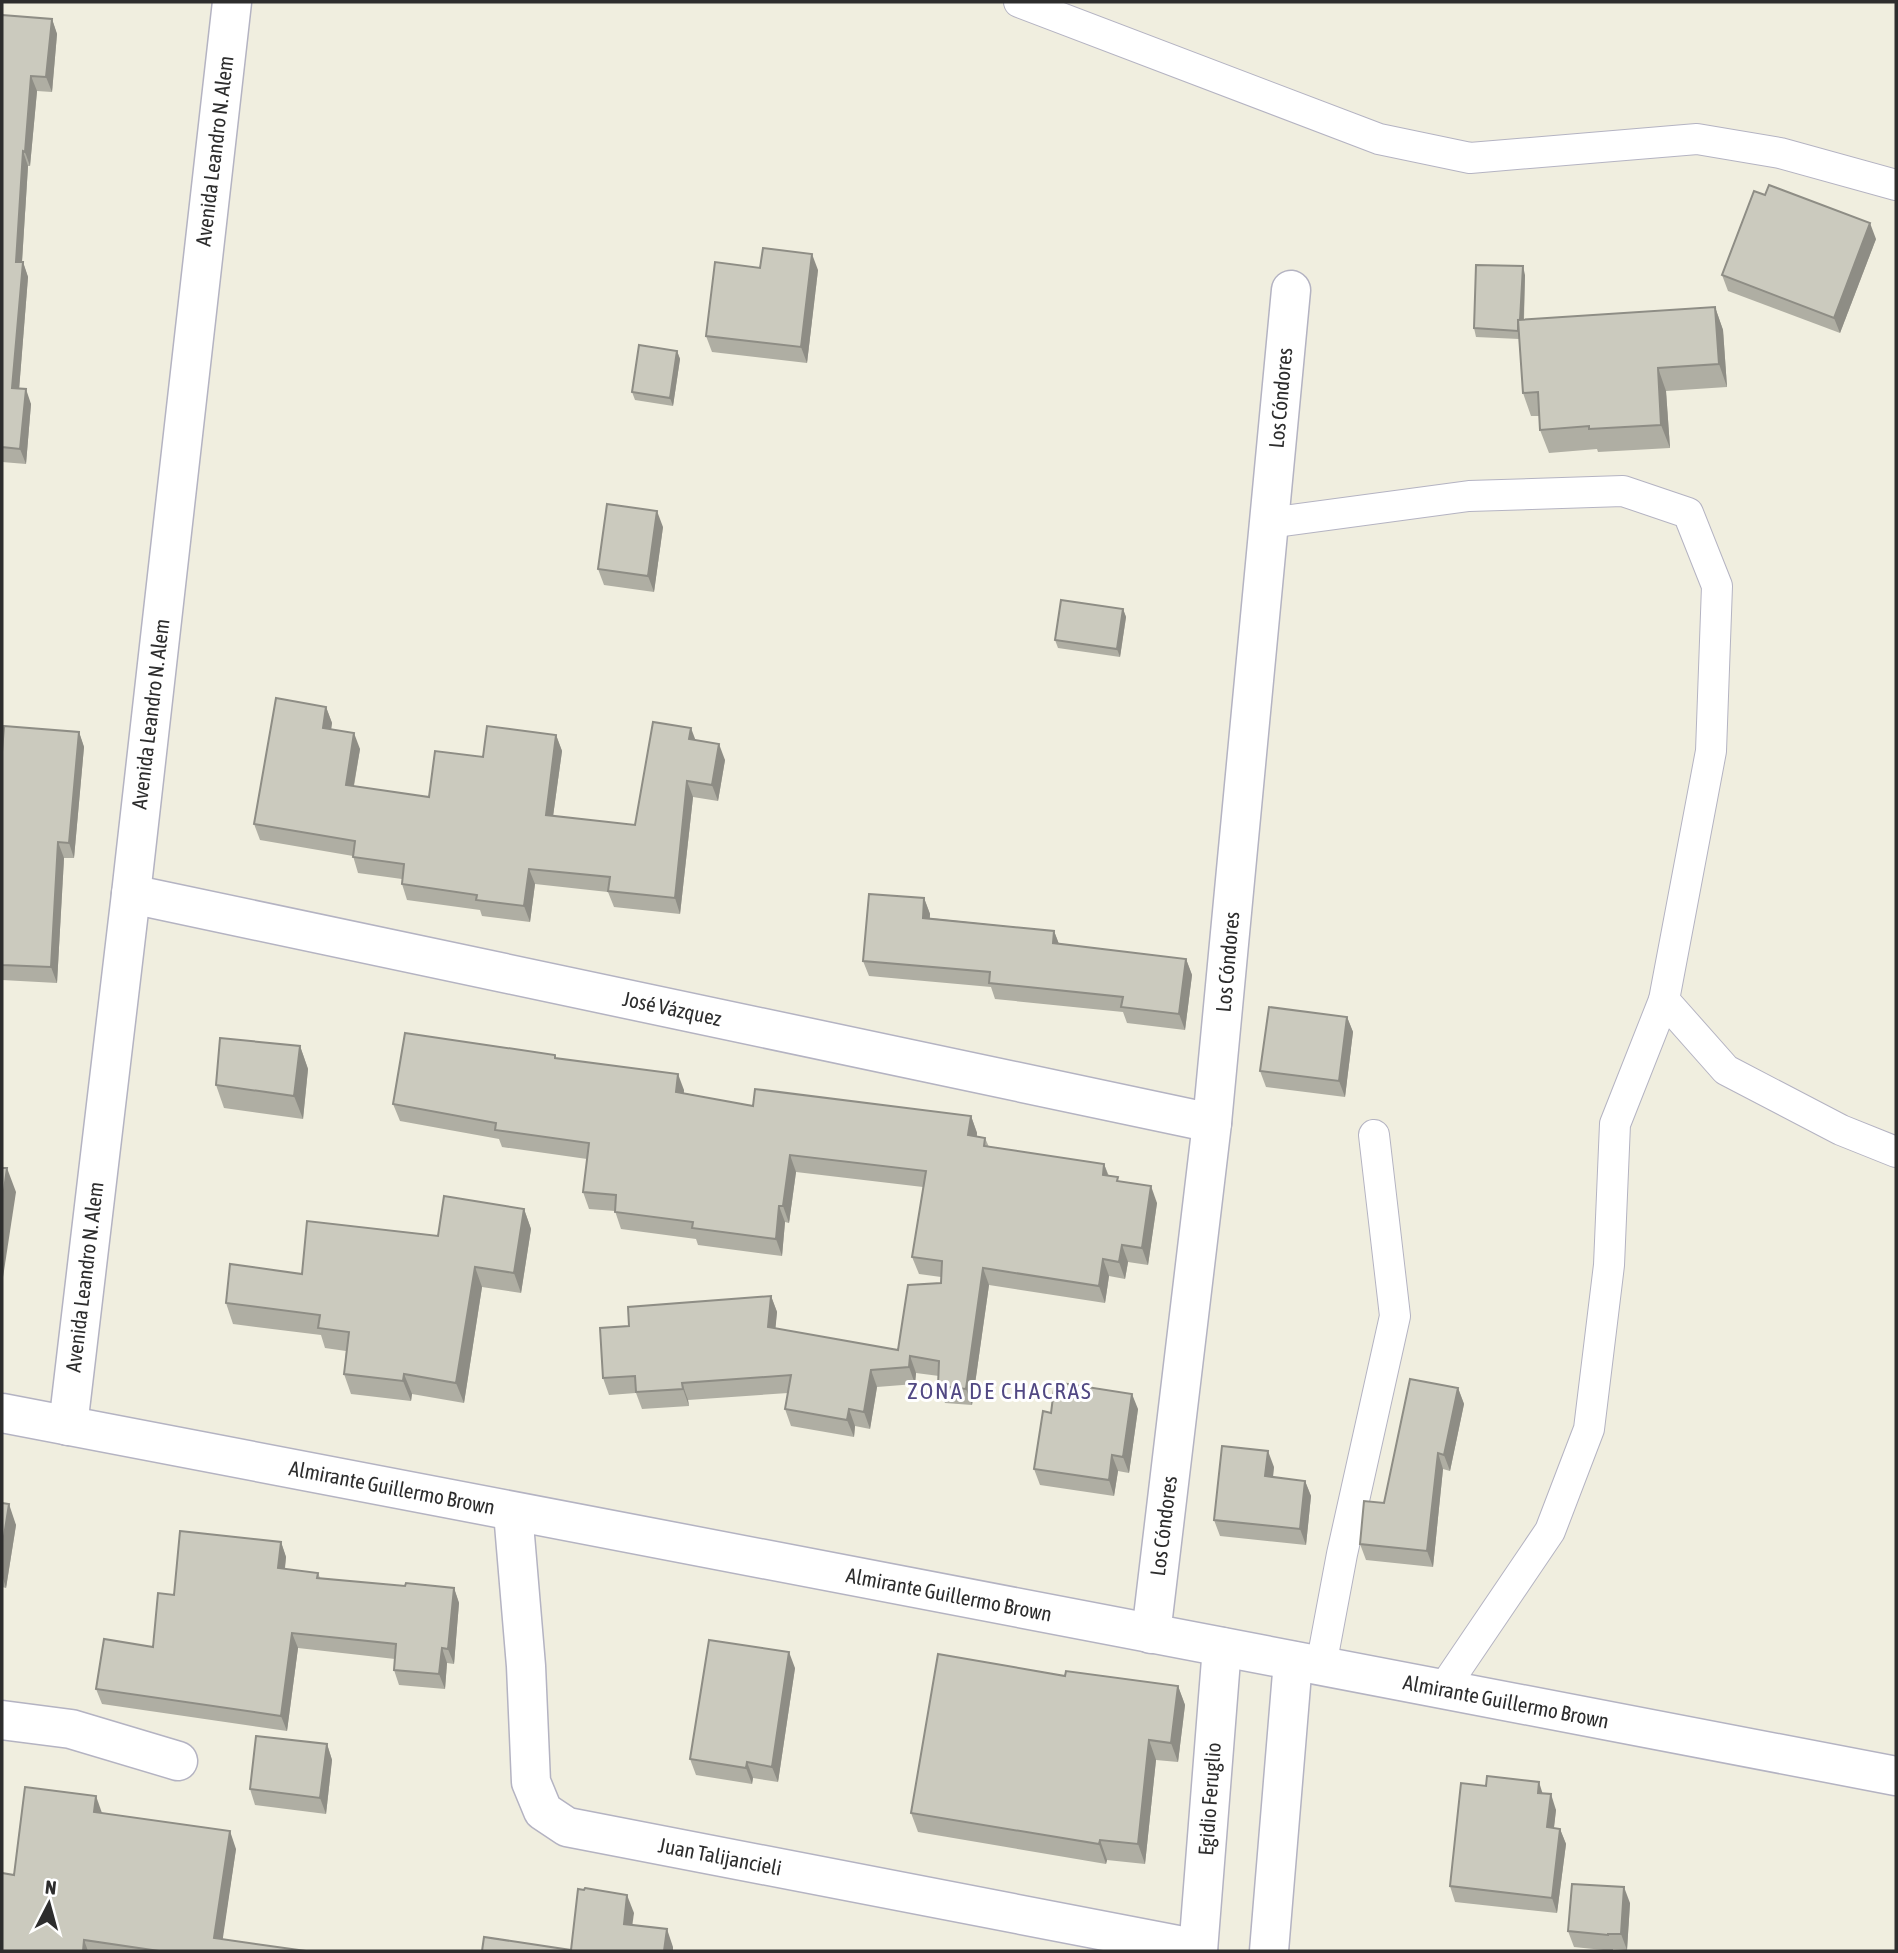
<svg xmlns="http://www.w3.org/2000/svg" width="1898" height="1953" viewBox="0 0 1898 1953" font-family="'Asap Condensed',sans-serif">
<style>
.lines{fill:none;stroke-linecap:round;stroke-linejoin:round}
.lane-casing{stroke:#b4b3c2;stroke-width:32}
.street-casing{stroke:#b4b3c2;stroke-width:41}
.secondary-casing{stroke:#b4b3c2;stroke-width:41}
.lane{stroke:#fff;stroke-width:30}
.street{stroke:#fff;stroke-width:38}
.secondary{stroke:#fff;stroke-width:38}
.wall{fill:#afaea3}
.shaded-wall{fill:#8e8d85}
.building{fill:#cbcabe;stroke:#8e8d85;stroke-width:2}
.labels{text-anchor:middle;stroke-width:6;stroke-linejoin:round;paint-order:stroke}
.street-label{font-size:21px;fill:#2d2d2d;stroke:#fff}
.neighbourhood-label{font-size:23px;letter-spacing:2px;fill:#514883;stroke:#fff}
</style>
<rect width="100%" height="100%" fill="#f0eedf"/>
<g class="lines">
<g class="lane-casing">
<g id="lane">
<polyline points="1019,2 1379,139 1470,158 1697,139 1780,153 1896,185"/>
<polyline points="1269,523 1469,496 1623,491 1688,513 1717,586 1711,751 1664,1000 1726,1070 1841,1130 1896,1152"/>
<polyline points="1321,1666 1342,1554 1395,1316 1374,1135"/>
<polyline points="1443,1689 1550,1531 1589,1429 1609,1265 1615,1124 1664,1000"/>
</g>
</g>
<g class="street-casing">
<g id="street">
<polyline points="131,894 1212,1123"/>
<polyline points="68,1426 131,894 232,2"/>
<polyline points="513,1512 526,1666 531,1782 543,1811 567,1827 1198,1949"/>
<polyline points="1151,1634 1212,1123 1291,290"/>
<polyline points="2,1720 71,1729 178,1761"/>
<polyline points="1198,1951 1222,1647"/>
<polyline points="1269,1951 1293,1661"/>
</g>
</g>
<g class="secondary-casing">
<polyline id="secondary" points="2,1413 1896,1776"/>
</g>
<use href="#lane" class="lane"/>
<use href="#street" class="street"/>
<use href="#secondary" class="secondary"/>
</g>
<g class="wall">
<polygon points="2,15 52,19 57,34 52,92 37,91 30,166 28,166 22,262 23,262 28,277 19,389 31,404 26,464 2,462"/>
<polygon points="1876,239 1840,333 1728,291 1722,275"/>
<polygon points="760,268 818,270 807,363 712,352 706,336"/>
<polygon points="1525,275 1524,320 1715,307 1723,330 1727,387 1666,391 1670,448 1598,452 1597,449 1549,453 1540,430 1539,416 1531,416 1523,393 1519,339 1476,337 1474,328"/>
<polygon points="677,351 680,359 673,406 635,400 632,392"/>
<polygon points="663,527 654,592 604,585 598,569"/>
<polygon points="1123,609 1126,617 1120,657 1058,648 1055,640"/>
<polygon points="326,707 332,723 331,729 360,749 354,786 429,797 483,757 556,735 562,751 553,816 635,825 695,740 725,760 718,801 693,797 680,914 614,907 608,892 535,884 530,922 482,916 480,910 407,900 402,884 402,879 358,873 353,856 260,840 254,824"/>
<polygon points="79,732 84,747 74,858 64,858 57,983 2,980 2,752"/>
<polygon points="924,898 930,914 930,918 1054,931 1059,944 1186,959 1192,975 1185,1030 1127,1023 1123,1012 995,999 991,987 869,976 863,961"/>
<polygon points="1347,1017 1353,1032 1345,1097 1266,1087 1260,1071"/>
<polygon points="300,1046 308,1069 303,1119 224,1108 216,1085"/>
<polygon points="555,1055 556,1058 684,1090 684,1093 753,1106 971,1116 977,1133 977,1136 985,1138 989,1147 1104,1164 1109,1176 1157,1203 1148,1265 1128,1262 1125,1279 1109,1276 1105,1303 989,1285 972,1405 945,1403 938,1386 939,1376 916,1373 915,1384 877,1387 870,1429 855,1426 854,1437 791,1426 785,1409 788,1393 688,1400 689,1406 642,1409 636,1393 609,1395 603,1378 629,1326 771,1296 777,1312 775,1329 898,1350 941,1283 941,1277 919,1274 912,1257 923,1187 796,1172 789,1223 785,1222 782,1256 698,1245 696,1239 621,1229 615,1211 589,1209 583,1192 587,1159 502,1147 499,1139 400,1121 393,1104"/>
<polygon points="524,1209 531,1229 521,1293 482,1287 464,1403 412,1394 411,1401 351,1394 344,1374 346,1351 325,1348 321,1335 233,1324 226,1303 302,1274 438,1236"/>
<polygon points="1458,1388 1464,1404 1450,1471 1443,1469 1433,1567 1366,1560 1360,1544 1384,1503"/>
<polygon points="1138,1409 1129,1473 1118,1471 1114,1496 1040,1485 1034,1469 1051,1413"/>
<polygon points="1274,1467 1273,1477 1305,1481 1311,1496 1306,1545 1220,1536 1214,1520"/>
<polygon points="2,1503 16,1525 6,1588 2,1587"/>
<polygon points="281,1542 286,1557 285,1569 318,1573 320,1578 405,1586 454,1588 459,1603 454,1664 447,1663 445,1689 399,1685 394,1670 395,1659 298,1648 287,1731 102,1704 96,1689 153,1647 174,1595"/>
<polygon points="795,1668 778,1782 753,1778 752,1784 696,1775 690,1759"/>
<polygon points="1065,1676 1178,1686 1185,1705 1178,1762 1156,1760 1145,1864 1107,1860 1106,1864 918,1832 911,1813"/>
<polygon points="327,1744 332,1760 326,1814 255,1805 250,1789"/>
<polygon points="1543,1793 1556,1810 1554,1828 1560,1829 1566,1844 1557,1913 1455,1902 1450,1886"/>
<polygon points="102,1813 236,1849 222,1940 306,1951 2,1951 14,1875"/>
<polygon points="1630,1903 1627,1950 1613,1949 1613,1951 1574,1947 1568,1931"/>
</g>
<g class="shaded-wall">
<polygon points="52,19 57,34 52,92 46,77"/>
<polygon points="31,76 37,91 30,166 25,152"/>
<polygon points="23,151 28,166 21,277 16,262"/>
<polygon points="1870,223 1876,239 1840,333 1834,318"/>
<polygon points="812,254 818,270 807,363 801,347"/>
<polygon points="23,262 28,277 18,403 12,388"/>
<polygon points="1523,266 1525,275 1523,340 1520,331"/>
<polygon points="1715,307 1723,330 1727,387 1719,364"/>
<polygon points="677,351 680,359 673,406 670,398"/>
<polygon points="1658,368 1666,391 1670,448 1661,425"/>
<polygon points="26,389 31,404 26,464 20,449"/>
<polygon points="657,511 663,527 654,592 648,576"/>
<polygon points="1123,609 1126,617 1120,657 1117,649"/>
<polygon points="326,707 332,723 329,744 323,728"/>
<polygon points="691,728 697,744 689,739"/>
<polygon points="79,732 84,747 74,858 69,843"/>
<polygon points="354,733 360,749 351,801 346,785"/>
<polygon points="556,735 562,751 551,831 546,815"/>
<polygon points="719,744 725,760 718,801 712,785"/>
<polygon points="687,781 693,797 680,914 675,898"/>
<polygon points="58,842 64,858 57,983 51,967"/>
<polygon points="529,869 535,884 530,922 524,906"/>
<polygon points="924,898 930,914 928,933 923,918"/>
<polygon points="1054,931 1060,947 1053,943"/>
<polygon points="1186,959 1192,975 1185,1030 1179,1014"/>
<polygon points="1347,1017 1353,1032 1345,1097 1339,1081"/>
<polygon points="300,1046 308,1069 303,1119 294,1096"/>
<polygon points="678,1074 684,1090 682,1109 676,1092"/>
<polygon points="971,1116 977,1133 975,1152 968,1135"/>
<polygon points="790,1155 796,1172 789,1223 783,1206"/>
<polygon points="1104,1164 1110,1181 1103,1175"/>
<polygon points="7,1168 16,1192 2,1284 2,1205"/>
<polygon points="1151,1186 1157,1203 1148,1265 1142,1248"/>
<polygon points="779,1206 785,1222 782,1256 776,1239"/>
<polygon points="524,1209 531,1229 521,1293 514,1273"/>
<polygon points="1122,1245 1128,1262 1125,1279 1119,1262"/>
<polygon points="1103,1259 1109,1276 1105,1303 1099,1286"/>
<polygon points="475,1267 482,1287 464,1403 456,1383"/>
<polygon points="983,1268 989,1285 972,1405 966,1389"/>
<polygon points="771,1296 777,1312 774,1344 768,1327"/>
<polygon points="910,1356 916,1373 915,1384 909,1367"/>
<polygon points="871,1370 877,1387 870,1429 864,1412"/>
<polygon points="404,1374 412,1394 411,1401 403,1381"/>
<polygon points="682,1383 688,1400 689,1406 683,1389"/>
<polygon points="1458,1388 1464,1404 1450,1471 1444,1455"/>
<polygon points="1132,1394 1138,1409 1129,1473 1123,1457"/>
<polygon points="849,1409 855,1426 854,1437 847,1420"/>
<polygon points="1268,1451 1274,1467 1271,1492 1265,1476"/>
<polygon points="1438,1453 1443,1469 1433,1567 1427,1551"/>
<polygon points="1112,1455 1118,1471 1114,1496 1109,1480"/>
<polygon points="1305,1481 1311,1496 1306,1545 1300,1529"/>
<polygon points="9,1504 16,1525 6,1588 2,1575 2,1549"/>
<polygon points="281,1542 286,1557 283,1583 278,1568"/>
<polygon points="454,1588 459,1603 454,1664 448,1649"/>
<polygon points="292,1633 298,1648 287,1731 281,1716"/>
<polygon points="442,1648 447,1663 445,1689 439,1674"/>
<polygon points="789,1652 795,1668 778,1782 772,1767"/>
<polygon points="1178,1686 1185,1705 1178,1762 1171,1743"/>
<polygon points="1149,1740 1156,1760 1145,1864 1138,1844"/>
<polygon points="327,1744 332,1760 326,1814 320,1798"/>
<polygon points="747,1762 753,1778 752,1784 746,1768"/>
<polygon points="1539,1782 1544,1798 1538,1793"/>
<polygon points="1551,1794 1556,1810 1552,1843 1547,1827"/>
<polygon points="96,1796 102,1813 94,1812"/>
<polygon points="1560,1829 1566,1844 1557,1913 1552,1898"/>
<polygon points="230,1831 236,1849 221,1951 214,1938"/>
<polygon points="1100,1840 1107,1860 1106,1864 1099,1844"/>
<polygon points="1624,1887 1630,1903 1627,1950 1621,1934"/>
<polygon points="627,1895 634,1913 630,1942 624,1924"/>
<polygon points="667,1929 673,1947 673,1951 664,1951"/>
<polygon points="84,1940 88,1951 83,1951"/>
</g>
<g class="building">
<polygon points="2,15 52,19 46,77 31,76 25,152 23,151 16,262 23,262 12,388 26,389 20,449 2,447"/>
<polygon points="1769,185 1870,223 1834,318 1722,275 1754,191 1765,195"/>
<polygon points="763,248 812,254 801,347 706,336 715,262 760,268"/>
<polygon points="1476,265 1523,266 1520,320 1518,320 1518,331 1474,328"/>
<polygon points="1715,307 1719,364 1658,368 1661,425 1589,429 1589,426 1540,430 1538,392 1523,393 1518,320"/>
<polygon points="639,345 677,351 670,398 632,392"/>
<polygon points="607,504 657,511 648,576 598,569"/>
<polygon points="1061,600 1123,609 1117,649 1055,640"/>
<polygon points="276,698 326,707 323,728 354,733 346,785 429,797 435,751 483,757 487,726 556,735 546,815 635,825 653,722 691,728 689,739 719,744 712,785 687,781 675,898 608,891 610,877 529,869 524,906 476,900 477,895 402,884 404,864 353,857 355,841 254,824"/>
<polygon points="4,726 79,732 69,843 58,842 51,967 2,965 2,752"/>
<polygon points="869,894 924,898 923,918 1054,931 1053,943 1186,959 1179,1014 1121,1007 1123,997 989,983 990,972 863,961"/>
<polygon points="1269,1007 1347,1017 1339,1081 1260,1071"/>
<polygon points="405,1033 555,1055 555,1058 678,1074 676,1092 753,1106 755,1089 971,1116 968,1135 985,1138 984,1146 1104,1164 1103,1175 1118,1177 1117,1181 1151,1186 1142,1248 1122,1245 1119,1262 1103,1259 1099,1286 983,1268 966,1389 938,1386 939,1361 910,1356 909,1367 871,1370 864,1412 849,1409 847,1420 785,1409 791,1375 682,1383 683,1389 636,1392 635,1376 603,1378 600,1328 629,1326 628,1307 771,1296 768,1327 898,1350 908,1285 941,1283 942,1261 912,1257 926,1171 790,1155 783,1206 779,1206 776,1239 692,1228 693,1222 615,1212 616,1195 583,1192 589,1143 495,1130 496,1123 393,1104"/>
<polygon points="220,1038 300,1046 294,1096 216,1085"/>
<polygon points="2,1168 7,1168 2,1205"/>
<polygon points="444,1196 524,1209 514,1273 475,1267 456,1383 404,1374 403,1381 344,1374 349,1332 318,1328 320,1315 226,1303 230,1264 302,1274 307,1221 438,1236"/>
<polygon points="1410,1379 1458,1388 1444,1455 1438,1453 1427,1551 1360,1544 1364,1501 1384,1503"/>
<polygon points="1055,1382 1132,1394 1123,1457 1112,1455 1109,1480 1034,1469 1043,1411 1051,1413"/>
<polygon points="1222,1446 1268,1451 1265,1476 1305,1481 1300,1529 1214,1520"/>
<polygon points="2,1503 9,1504 2,1549"/>
<polygon points="180,1531 281,1542 278,1568 318,1573 317,1578 405,1586 406,1583 454,1588 448,1649 442,1648 439,1674 394,1670 396,1644 292,1633 281,1716 96,1689 104,1639 153,1647 158,1593 174,1595"/>
<polygon points="709,1640 789,1652 772,1767 747,1762 746,1768 690,1759"/>
<polygon points="938,1654 1065,1676 1066,1671 1178,1686 1171,1743 1149,1740 1138,1844 1100,1840 1099,1844 911,1813"/>
<polygon points="256,1736 327,1744 320,1798 250,1789"/>
<polygon points="1487,1776 1539,1782 1538,1793 1551,1794 1547,1827 1560,1829 1552,1898 1450,1886 1461,1783 1486,1786"/>
<polygon points="25,1787 96,1796 94,1812 230,1831 214,1938 306,1951 159,1951 84,1940 83,1951 2,1951 2,1873 14,1875"/>
<polygon points="1572,1884 1624,1887 1621,1934 1608,1934 1608,1935 1568,1931"/>
<polygon points="585,1888 627,1895 624,1924 667,1929 664,1951 482,1951 484,1937 571,1950 578,1889 584,1890"/>
</g>
<g class="labels">
<g class="street-label">
<text transform="translate(215 151) rotate(-83)" y="7">Avenida Leandro N. Alem</text>
<text transform="translate(1281 398) rotate(-85)" y="7">Los Cóndores</text>
<text transform="translate(151 714) rotate(-83)" y="7">Avenida Leandro N. Alem</text>
<text transform="translate(1228 962) rotate(-85)" y="7">Los Cóndores</text>
<text transform="translate(672 1009) rotate(12)" y="7">José Vázquez</text>
<text transform="translate(85 1277) rotate(-83)" y="7">Avenida Leandro N. Alem</text>
<text transform="translate(392 1488) rotate(11)" y="7">Almirante Guillermo Brown</text>
<text transform="translate(1164 1526) rotate(-83)" y="7">Los Cóndores</text>
<text transform="translate(949 1595) rotate(11)" y="7">Almirante Guillermo Brown</text>
<text transform="translate(1506 1702) rotate(11)" y="7">Almirante Guillermo Brown</text>
<text transform="translate(1210 1799) rotate(-86)" y="7">Egidio Feruglio</text>
<text transform="translate(720 1857) rotate(11)" y="7">Juan Talijancieli</text>
</g>
<g class="neighbourhood-label">
<text x="1000" y="1399">ZONA DE CHACRAS</text>
</g>
</g>
<rect width="1898" height="1953" fill="none" stroke="#2d2d2d" stroke-width="7"/>
<g transform="translate(49 1904) rotate(6)" stroke="#ffffff" stroke-width="5" paint-order="stroke">
<path d="M0-5L12 26L0 18L-12 26Z" fill="#2d2d2d"/>
<text y="-10" font-size="19" font-weight="bold" text-anchor="middle" fill="#2d2d2d">N</text>
</g>
</svg>
